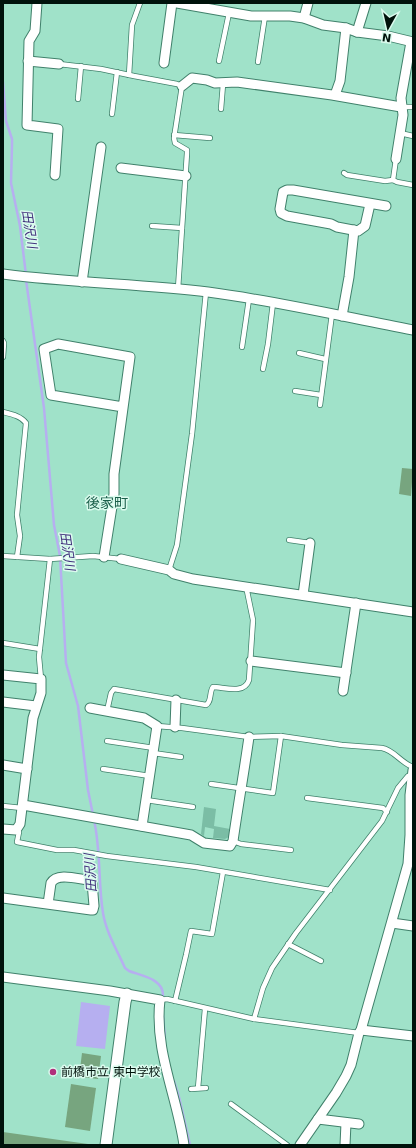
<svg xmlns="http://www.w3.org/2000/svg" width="416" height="1148" viewBox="0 0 416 1148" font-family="'DejaVu Sans','Noto Sans JP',sans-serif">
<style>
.green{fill:#7bbda5}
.water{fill:#b6aff0}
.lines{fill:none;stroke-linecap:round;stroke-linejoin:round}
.stream{stroke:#b6aff0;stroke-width:2.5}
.building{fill:#77a57f}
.service-casing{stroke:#40816b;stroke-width:6}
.minor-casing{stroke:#40816b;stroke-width:11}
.tertiary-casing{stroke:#40816b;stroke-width:13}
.service{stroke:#fff;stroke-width:4.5}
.minor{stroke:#fff;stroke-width:9}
.tertiary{stroke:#fff;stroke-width:11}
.poi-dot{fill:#b12f7b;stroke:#dbfbee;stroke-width:1.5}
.labels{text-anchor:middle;stroke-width:3;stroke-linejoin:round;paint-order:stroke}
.poi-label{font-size:12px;fill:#00120b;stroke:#dbfbee;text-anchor:start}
.water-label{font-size:13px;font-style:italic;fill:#41317c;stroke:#dbfbee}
.quarter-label{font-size:14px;fill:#1a5f4a;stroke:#dbfbee}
</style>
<rect width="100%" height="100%" fill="#a0e2c9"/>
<polygon class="green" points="204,807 216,809 214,826 230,829 229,837 225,839 213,838 214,829 205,827 204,836 201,834"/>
<polygon class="water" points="81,1002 110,1006 105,1049 76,1046"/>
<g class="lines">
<g class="stream">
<polyline points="3,82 6,121 12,139 12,145 11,183 20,226 26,275"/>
<polyline points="26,280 44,408 54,525 60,556 66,663 78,706 88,790 93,815"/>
<path d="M 94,820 C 101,851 98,882 103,913 C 106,932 117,950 125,968 L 129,971 C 142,976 164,979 163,996"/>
<polyline points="163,1015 165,1039"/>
<polyline points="174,1081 179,1097 190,1145"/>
</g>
</g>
<g class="building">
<polygon points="402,468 413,469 411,496 399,494"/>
<polygon points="82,1053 101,1056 98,1079 79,1077"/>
<polygon points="71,1084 96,1088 90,1131 65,1127"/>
<polygon points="3,1132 88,1144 88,1145 3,1145"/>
</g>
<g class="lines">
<g class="service-casing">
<g id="service">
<polyline points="219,61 229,13"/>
<polyline points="258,62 265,16"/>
<polyline points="59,64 101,69 134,76 177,84 182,86 174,138 175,143 187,150 187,153 178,289"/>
<polyline points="129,75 132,25 140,3"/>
<polyline points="78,99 81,66"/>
<polyline points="401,107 413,107"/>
<polyline points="221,109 223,84"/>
<polyline points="112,114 117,72"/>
<polyline points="400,133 413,136"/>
<polyline points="174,135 210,138"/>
<polyline points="396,159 393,180 397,182 413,185"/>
<polyline points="344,173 347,175 385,181 393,180"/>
<polyline points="152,226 182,228"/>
<polyline points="3,341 4,343 3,357"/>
<polyline points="242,347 249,299"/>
<polyline points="299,353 325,359"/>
<polyline points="263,369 268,344 273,303"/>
<polyline points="295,391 321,395"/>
<polyline points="320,405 332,314"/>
<path d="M 3,412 C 11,414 21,416 26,423 L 17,515 L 20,536 L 17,557"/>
<polyline points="289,540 310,543"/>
<polyline points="3,556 50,559 93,556 121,559"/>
<polyline points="169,570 177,545 192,434 206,292"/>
<polyline points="3,643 40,649"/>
<polyline points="41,679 39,657 50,559"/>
<path d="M 107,711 L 111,693 L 114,689 L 206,705 C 212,702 209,692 213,687 C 224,687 244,695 249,680 L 253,620 L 247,591 L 247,587"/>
<path d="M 157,726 L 182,728 L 249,737 L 281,736 L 342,745 L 382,748 C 394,750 401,763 413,767"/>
<polyline points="107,741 154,748"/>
<polyline points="153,753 181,757"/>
<polyline points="103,769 150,776"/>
<polyline points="211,784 273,793 281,736"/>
<polyline points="307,798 383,808 387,812"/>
<polyline points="146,800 193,807"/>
<polyline points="3,806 22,808"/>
<polyline points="17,829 19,832 17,842 57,850 74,850 107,856 196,867 330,890"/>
<polyline points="233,841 241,844 291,850"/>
<polyline points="288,944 321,961"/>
<polyline points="160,1000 167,999 254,1019 359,1033"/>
<polyline points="175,1001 186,955 191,931 212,934 223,872"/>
<polyline points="254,1019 263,988 272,968 296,933 382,821 398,788 408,776 412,777"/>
<polyline points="198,1088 205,1009"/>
<polyline points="191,1089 206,1088"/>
<polyline points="231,1104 287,1145"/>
</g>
</g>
<g class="minor-casing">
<g id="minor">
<polyline points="37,3 35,31 29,41 27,125 58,129 55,175"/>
<polyline points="177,3 251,16 290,16 304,18 323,25 346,28 357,32 388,36 413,42"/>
<polyline points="304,18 308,3"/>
<polyline points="357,32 366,3"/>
<polyline points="28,61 59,64"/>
<polyline points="164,63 172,3"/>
<polyline points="182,86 192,78 207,80 215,83 237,82 332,95 401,107"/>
<polyline points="335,95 340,81 346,28"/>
<polyline points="396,159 403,115 401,98 411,42"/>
<polyline points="121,168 186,176"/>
<polyline points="370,204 365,226 358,231 337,227 331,224 287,216 281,213 280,209 283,192 287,190 293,190 386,206"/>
<path d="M 3,274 C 71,283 140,284 208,292 C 277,301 345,317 413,330"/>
<polyline points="82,282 101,147"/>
<polyline points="342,316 349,277 354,230"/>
<polyline points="104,557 114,494 114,474 130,357 58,344 44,349 51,395 123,407"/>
<polyline points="121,559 169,570 174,574 193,579 413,612"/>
<polyline points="303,595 310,543"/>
<polyline points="251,661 346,673"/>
<polyline points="3,675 41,679 41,693 33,718 20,824 16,830 3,829"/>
<polyline points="343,691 356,603"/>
<polyline points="3,702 36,706"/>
<polyline points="90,708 144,718 157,726 142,826"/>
<polyline points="175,727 176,700"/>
<polyline points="3,765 27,769"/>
<path d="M 23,805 L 191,835 L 204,843 L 230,846 L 233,841 C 238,806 244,772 249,737"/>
<path d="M 3,898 L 91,910 L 93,910 L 94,906 L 92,882 L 88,880 C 78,879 57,872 51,883 L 48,904"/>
<polyline points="392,923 413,926"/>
<path d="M 3,977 L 110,991 L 160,1000 C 154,1050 177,1096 184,1145"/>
<polyline points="361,1030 413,1036"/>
<polyline points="318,1119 359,1124"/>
<polyline points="300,1145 336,1093 346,1076 351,1065 359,1033 361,1030 408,864 410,835 410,795 413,770"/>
<polyline points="345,1145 346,1123"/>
</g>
</g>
<g class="tertiary-casing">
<polyline id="tertiary" points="106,1145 125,1002 127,994"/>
</g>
<use href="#service" class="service"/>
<use href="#minor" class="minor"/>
<use href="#tertiary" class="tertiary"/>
</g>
<circle class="poi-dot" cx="53" cy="1072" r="4"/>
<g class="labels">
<g class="poi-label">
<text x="61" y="1076">前橋市立 東中学校</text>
</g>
<g class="water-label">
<text transform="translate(30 229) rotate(81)" y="5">田沢川</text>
<text transform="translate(68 551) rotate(82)" y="5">田沢川</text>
<text transform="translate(90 873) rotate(-94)" y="5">田沢川</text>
</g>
<g class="quarter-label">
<text x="107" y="508">後家町</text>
</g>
</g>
<rect width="416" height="1148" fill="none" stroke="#00120b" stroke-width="8"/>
<g transform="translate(388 28) rotate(188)" stroke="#dbfbee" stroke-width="3" paint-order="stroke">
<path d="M0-3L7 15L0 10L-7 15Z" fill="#00120b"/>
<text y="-6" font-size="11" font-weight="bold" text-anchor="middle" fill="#00120b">N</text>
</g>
</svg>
